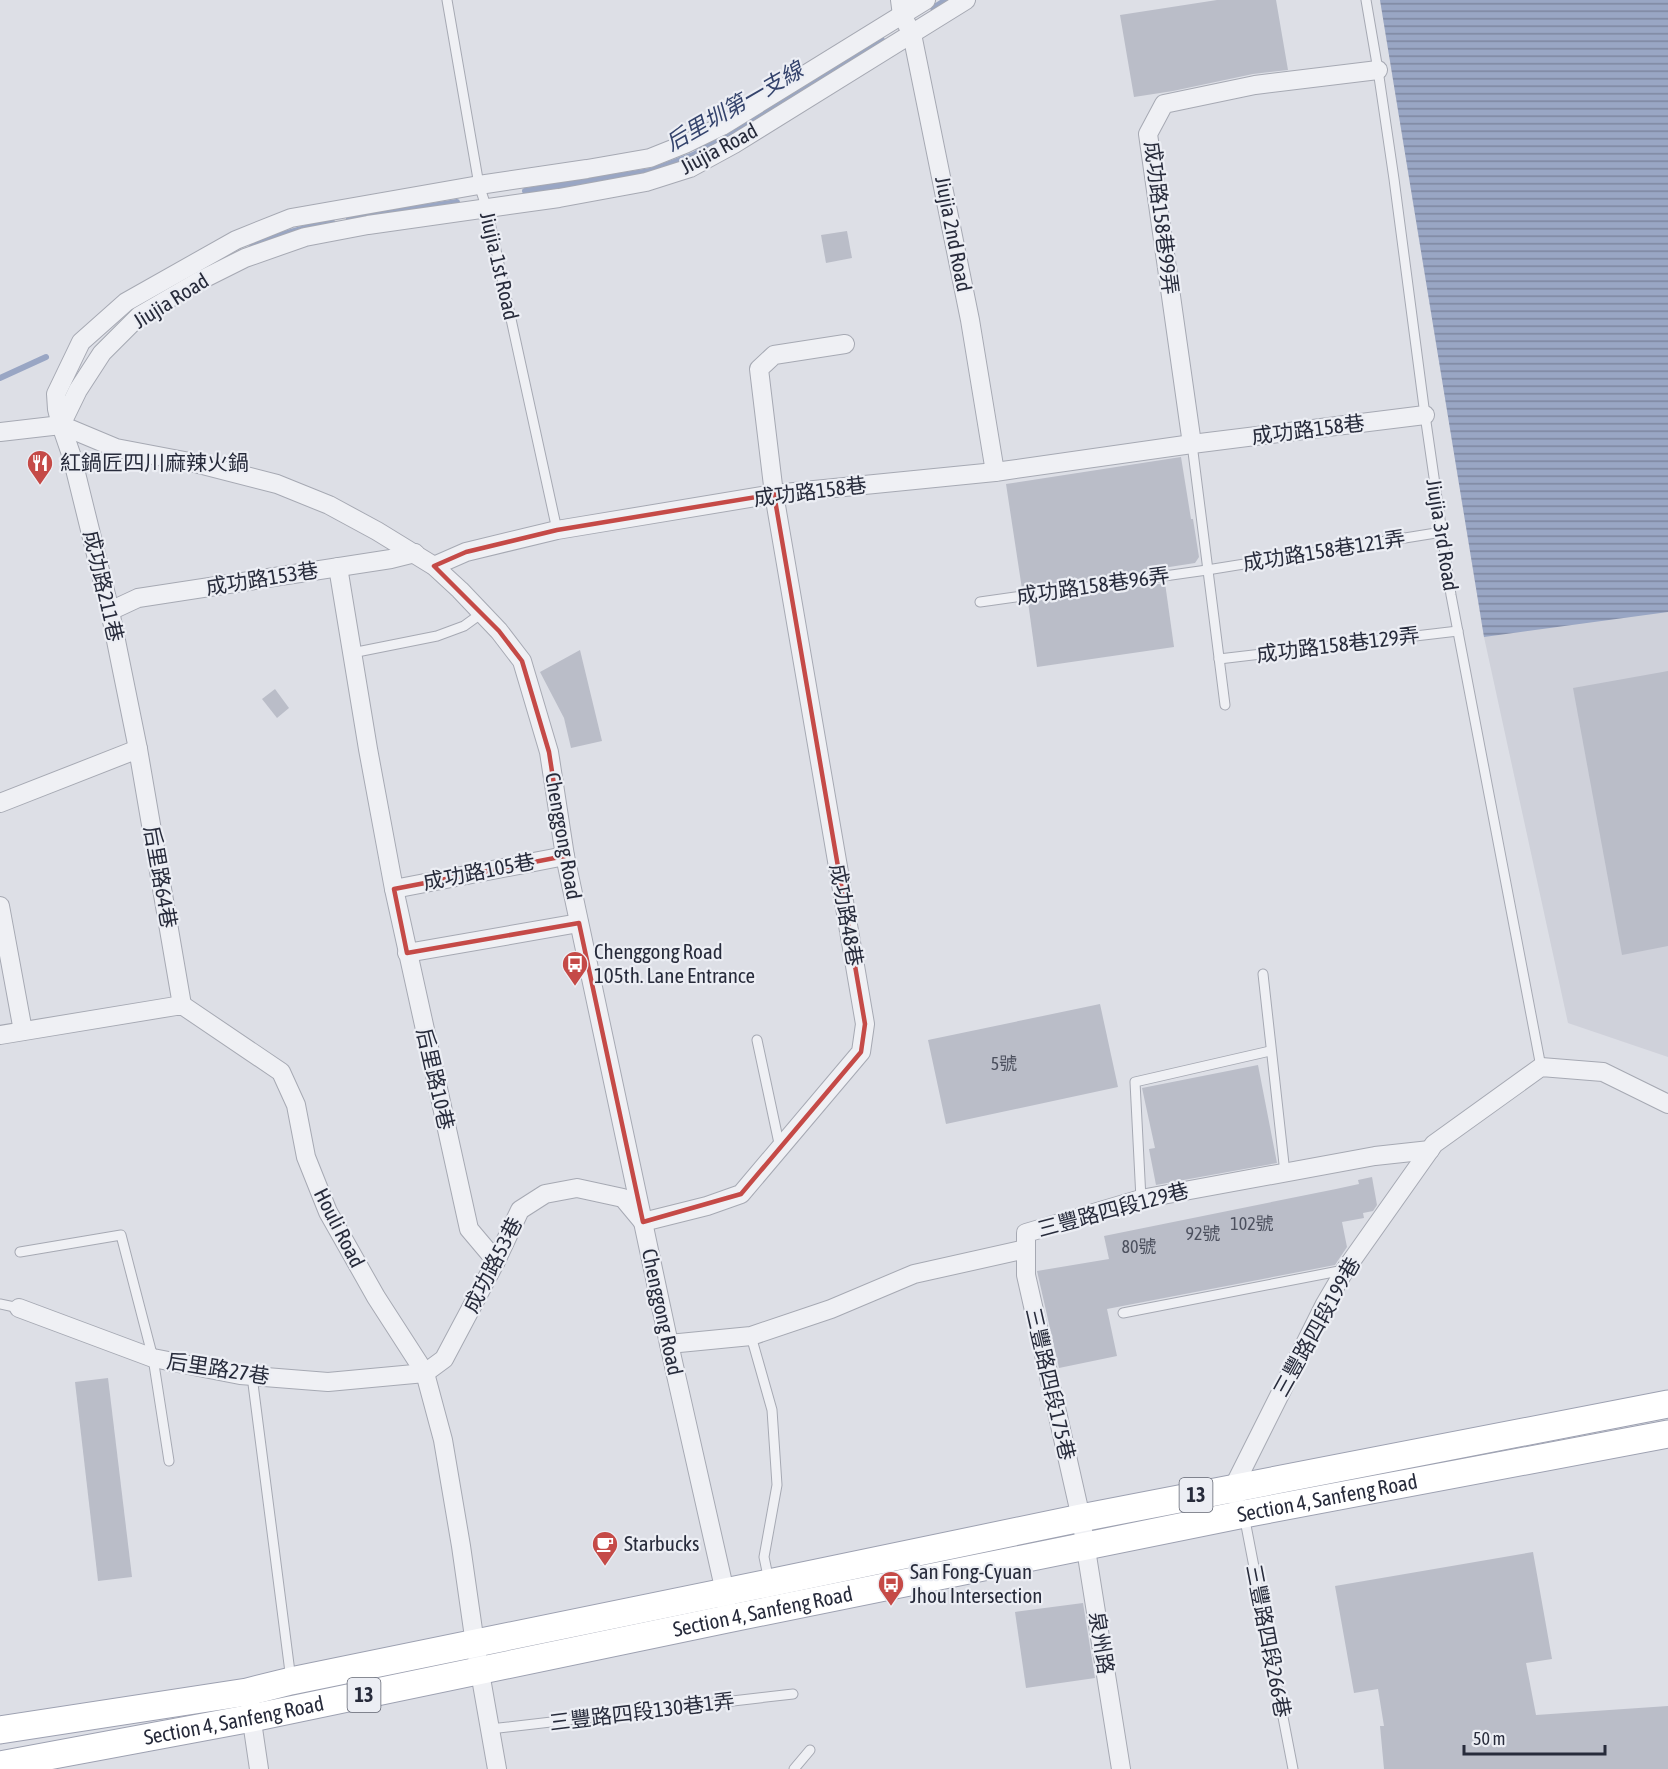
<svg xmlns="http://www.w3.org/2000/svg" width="1668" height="1769" viewBox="0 0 1668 1769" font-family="'Asap Condensed','Noto Sans TC',sans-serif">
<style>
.built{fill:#cfd1da}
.water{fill:url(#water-rules)}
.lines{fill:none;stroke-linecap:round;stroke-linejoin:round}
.stream{stroke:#99a6c4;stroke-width:6}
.building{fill:#babdc8}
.service-casing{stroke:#a6a9b3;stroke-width:11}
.minor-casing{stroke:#a6a9b3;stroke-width:20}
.primary-casing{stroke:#9da1b1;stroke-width:29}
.service{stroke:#eff0f4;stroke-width:9}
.minor{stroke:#eff0f4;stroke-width:18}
.primary{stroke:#fff;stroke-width:27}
.marked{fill:none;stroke:#c54a47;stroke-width:4.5;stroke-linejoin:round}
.labels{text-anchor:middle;stroke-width:4.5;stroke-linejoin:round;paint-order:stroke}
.number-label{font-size:18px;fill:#4c505e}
.shield{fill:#eceef4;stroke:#626672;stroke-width:1.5}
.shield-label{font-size:20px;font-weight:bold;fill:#272b3b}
.street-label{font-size:21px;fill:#272b3b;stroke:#eceef4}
.poi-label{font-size:21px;fill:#272b3b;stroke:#eceef4;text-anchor:start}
.water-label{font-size:22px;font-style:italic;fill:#34436c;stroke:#eceef4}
</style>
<defs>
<pattern id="water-rules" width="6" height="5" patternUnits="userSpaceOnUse" patternTransform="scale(1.5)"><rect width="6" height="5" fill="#99a6c4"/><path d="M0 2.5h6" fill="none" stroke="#7d87a0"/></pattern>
</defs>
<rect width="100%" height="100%" fill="#dddfe6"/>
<polygon class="built" points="1380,0 1668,0 1668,1057 1568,1023 1484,637"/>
<polygon class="water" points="1380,0 1668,0 1668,612 1484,637"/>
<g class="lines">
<g class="stream">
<polyline points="933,8 946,0"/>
<polyline points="525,191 650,171 693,155 732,133 882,40"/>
<polyline points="349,219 457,202"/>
<path d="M 252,247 C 278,234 304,228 332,222"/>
<polyline points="0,378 46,357"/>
</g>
</g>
<g class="building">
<polygon points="1217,0 1276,0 1288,70 1253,74 1173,91 1134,97 1120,15"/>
<polygon points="847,231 852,258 826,263 821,235"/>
<polygon points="1181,457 1191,519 1193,519 1199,557 1195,563 1163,568 1163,569 1022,589 1006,484"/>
<polygon points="1165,583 1174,647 1037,667 1028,602"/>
<polygon points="580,650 602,741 571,748 564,718 540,672"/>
<polygon points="1668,671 1668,946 1622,955 1573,688"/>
<polygon points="275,689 289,708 277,718 262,699"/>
<polygon points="1100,1004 1118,1087 946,1124 928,1040"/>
<polygon points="1258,1065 1277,1163 1156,1185 1149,1149 1155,1148 1142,1088"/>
<polygon points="1372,1177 1377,1205 1373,1211 1363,1213 1364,1218 1342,1222 1347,1247 1335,1265 1107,1309 1117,1356 1059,1368 1037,1271 1109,1259 1104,1236 1336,1189 1359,1184 1358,1180"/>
<polygon points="108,1378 132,1577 98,1581 75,1382"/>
<polygon points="1533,1552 1552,1659 1526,1663 1536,1715 1668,1706 1668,1769 1384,1769 1380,1726 1384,1726 1378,1689 1354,1693 1335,1586"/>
<polygon points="1083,1603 1095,1678 1026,1688 1015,1612"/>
</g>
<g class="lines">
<g class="service-casing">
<g id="service">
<polyline points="447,0 479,185 487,209 557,530"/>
<polyline points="1366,0 1378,70 1394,179 1425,415 1451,595 1541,1067"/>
<polyline points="1192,444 1225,705"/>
<polyline points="980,602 1207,570 1442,532"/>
<polyline points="352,653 437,636 464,626 482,613"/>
<polyline points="1219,659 1458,631"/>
<polyline points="1263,974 1285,1173"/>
<polyline points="757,1040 780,1148"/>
<polyline points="1141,1199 1135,1082 1270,1051"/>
<polyline points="20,1252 121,1235 153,1358 169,1461"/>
<polyline points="0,1304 19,1308"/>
<polyline points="1123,1313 1344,1270"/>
<polyline points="751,1336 772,1410 777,1485 764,1557 769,1581"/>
<polyline points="252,1376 291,1680"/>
<polyline points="1244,1515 1293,1769"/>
<polyline points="490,1729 793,1694"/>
<polyline points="794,1769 810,1750"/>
</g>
</g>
<g class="minor-casing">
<g id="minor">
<polyline points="900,0 902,15 912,34 970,320 995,472"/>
<polyline points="61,425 78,390 102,353 139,316 199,281 245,258 305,237 368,225 559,198 646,182 690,168 734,144 966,0"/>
<polyline points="0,432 61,425 116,448 195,463 277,484 329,505 377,531 434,566 460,590 499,631 522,661 549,752 565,856 669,1344 725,1592 726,1604"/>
<polyline points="1192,444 1148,134 1164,104 1255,85 1378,70"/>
<polyline points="434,566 466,552 557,530 774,494 995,472 1192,444 1425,415"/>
<polyline points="338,567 368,749 394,889 469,1229 496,1261"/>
<polyline points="110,611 138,598 391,559 415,553"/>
<polyline points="0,803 138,749"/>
<polyline points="394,889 565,856"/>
<polyline points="0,906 23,1031"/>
<polyline points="407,953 579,923"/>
<polyline points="182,1005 138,749 110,611 72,457 61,425 57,409 56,394 81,342 126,302 236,240 291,218 479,185 587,169 650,158 685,144 722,126 926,0"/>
<polyline points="0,1035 182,1005 281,1072 296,1105 306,1157 328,1212 376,1297 425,1373 443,1440 461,1546 475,1644 497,1769"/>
<polyline points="19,1308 153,1358 240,1375 328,1382 425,1373 444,1359 496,1261 520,1210 545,1194 577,1188 623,1198 643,1222 707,1206 741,1194 861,1052 865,1024 774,494 759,369 774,355 845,344"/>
<polyline points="669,1344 751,1336 831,1309 914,1274 1026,1249"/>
<polyline points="1236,1496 1233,1488 1325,1304 1345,1270 1434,1144 1541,1067 1603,1072 1668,1104"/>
<polyline points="250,1708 259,1769"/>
<polyline points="1121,1769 1081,1518 1026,1275 1026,1233 1141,1199 1375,1156 1430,1150"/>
</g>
</g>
<g class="primary-casing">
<g id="primary">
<polyline points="0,1730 247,1692 291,1681 769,1583 1081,1518 1668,1404"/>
<path id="s1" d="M 0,1765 L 252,1718 L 727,1619 L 1244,1514 L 1668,1434"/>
</g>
</g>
<use href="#service" class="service"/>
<use href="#minor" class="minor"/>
<use href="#primary" class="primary"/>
</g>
<path class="marked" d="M 774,494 L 865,1024 L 861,1052 L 741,1194 L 643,1222 L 579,923 L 407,953 L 394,889 L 565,856 L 549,752 L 522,661 L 499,631 L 434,566 L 466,552 L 557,530 Z"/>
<defs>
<g id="restaurant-pin" transform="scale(1.35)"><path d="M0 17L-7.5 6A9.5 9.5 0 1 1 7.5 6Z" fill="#c54a47" stroke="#eceef4"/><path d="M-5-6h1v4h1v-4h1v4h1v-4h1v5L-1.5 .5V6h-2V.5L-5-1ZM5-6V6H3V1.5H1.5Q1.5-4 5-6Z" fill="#fff"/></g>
<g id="bus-pin" transform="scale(1.35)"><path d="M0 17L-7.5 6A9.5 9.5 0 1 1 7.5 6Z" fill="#c54a47" stroke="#eceef4"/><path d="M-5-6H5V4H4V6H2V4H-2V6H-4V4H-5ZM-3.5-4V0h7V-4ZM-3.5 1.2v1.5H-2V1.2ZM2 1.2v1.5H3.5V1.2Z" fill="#fff"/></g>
<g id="cafe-pin" transform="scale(1.35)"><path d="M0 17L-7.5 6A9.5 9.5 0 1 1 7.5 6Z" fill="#c54a47" stroke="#eceef4"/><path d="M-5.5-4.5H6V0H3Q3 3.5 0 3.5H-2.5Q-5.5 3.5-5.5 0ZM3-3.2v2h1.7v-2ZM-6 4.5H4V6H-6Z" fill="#fff"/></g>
</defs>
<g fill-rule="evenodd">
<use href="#restaurant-pin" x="40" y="463"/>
<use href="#bus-pin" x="575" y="964"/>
<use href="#cafe-pin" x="605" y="1544"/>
<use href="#bus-pin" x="891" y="1584"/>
</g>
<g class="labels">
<g class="number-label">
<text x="1004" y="1070">5號</text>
<text x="1252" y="1230">102號</text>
<text x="1203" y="1240">92號</text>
<text x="1139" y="1253">80號</text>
</g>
<g class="shield">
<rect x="1179.5" y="1478" width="33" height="34" rx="4.5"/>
<rect x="347.5" y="1678" width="33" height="34" rx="4.5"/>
</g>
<g class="shield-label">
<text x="1196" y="1502">13</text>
<text x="364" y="1702">13</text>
</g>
<g class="street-label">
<text transform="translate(719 149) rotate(-28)" y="7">Jiujia Road</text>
<text transform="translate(1161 218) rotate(83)" y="7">成功路158巷99弄</text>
<text transform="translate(953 234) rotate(79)" y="7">Jiujia 2nd Road</text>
<text transform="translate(499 266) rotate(77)" y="7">Jiujia 1st Road</text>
<text transform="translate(171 301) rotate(-32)" y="7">Jiujia Road</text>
<text transform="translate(1308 430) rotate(-7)" y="7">成功路158巷</text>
<text transform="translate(810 492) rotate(-7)" y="7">成功路158巷</text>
<text transform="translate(1442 535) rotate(81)" y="7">Jiujia 3rd Road</text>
<text transform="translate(1324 551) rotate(-9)" y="7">成功路158巷121弄</text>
<text transform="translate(262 579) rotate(-9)" y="7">成功路153巷</text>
<text transform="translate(103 586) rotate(77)" y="7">成功路211巷</text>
<text transform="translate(1093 586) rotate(-8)" y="7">成功路158巷96弄</text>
<text transform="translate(1338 645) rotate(-7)" y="7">成功路158巷129弄</text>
<text transform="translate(563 836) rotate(80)" y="7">Chenggong Road</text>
<text transform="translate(479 872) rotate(-11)" y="7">成功路105巷</text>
<text transform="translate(160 877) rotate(80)" y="7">后里路64巷</text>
<text transform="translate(846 915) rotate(80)" y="7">成功路48巷</text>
<text transform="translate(435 1079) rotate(77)" y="7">后里路10巷</text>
<text transform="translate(1113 1210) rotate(-15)" y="7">三豐路四段129巷</text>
<text transform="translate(339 1228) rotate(63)" y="7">Houli Road</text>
<text transform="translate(493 1265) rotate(-63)" y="7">成功路53巷</text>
<text transform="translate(662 1312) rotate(78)" y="7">Chenggong Road</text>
<text transform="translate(1317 1327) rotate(-61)" y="7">三豐路四段199巷</text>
<text transform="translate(218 1369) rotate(9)" y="7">后里路27巷</text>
<text transform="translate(1050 1384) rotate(77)" y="7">三豐路四段175巷</text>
<text dy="7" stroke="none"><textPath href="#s1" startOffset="1354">Section 4, Sanfeng Road</textPath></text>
<text dy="7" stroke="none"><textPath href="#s1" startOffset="778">Section 4, Sanfeng Road</textPath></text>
<text transform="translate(1268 1641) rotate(79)" y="7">三豐路四段266巷</text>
<text transform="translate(1101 1643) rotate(81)" y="7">泉州路</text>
<text transform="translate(642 1712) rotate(-7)" y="7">三豐路四段130巷1弄</text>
<text dy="7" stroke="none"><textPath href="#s1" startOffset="238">Section 4, Sanfeng Road</textPath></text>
</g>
<g class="poi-label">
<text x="60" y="470">紅鍋匠四川麻辣火鍋</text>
<text x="594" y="959">Chenggong Road<tspan x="594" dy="24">105th. Lane Entrance</tspan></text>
<text x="624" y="1551">Starbucks</text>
<text x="910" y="1579">San Fong-Cyuan<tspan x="910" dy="24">Jhou Intersection</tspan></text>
</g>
<g class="water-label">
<text transform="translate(734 106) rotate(-30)" y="8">后里圳第一支線</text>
</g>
</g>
<path d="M1464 1745v9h141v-9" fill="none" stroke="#272b3b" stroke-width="3"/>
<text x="1473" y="1745" font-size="18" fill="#272b3b" stroke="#eceef4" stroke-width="4.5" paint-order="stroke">50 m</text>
</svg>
